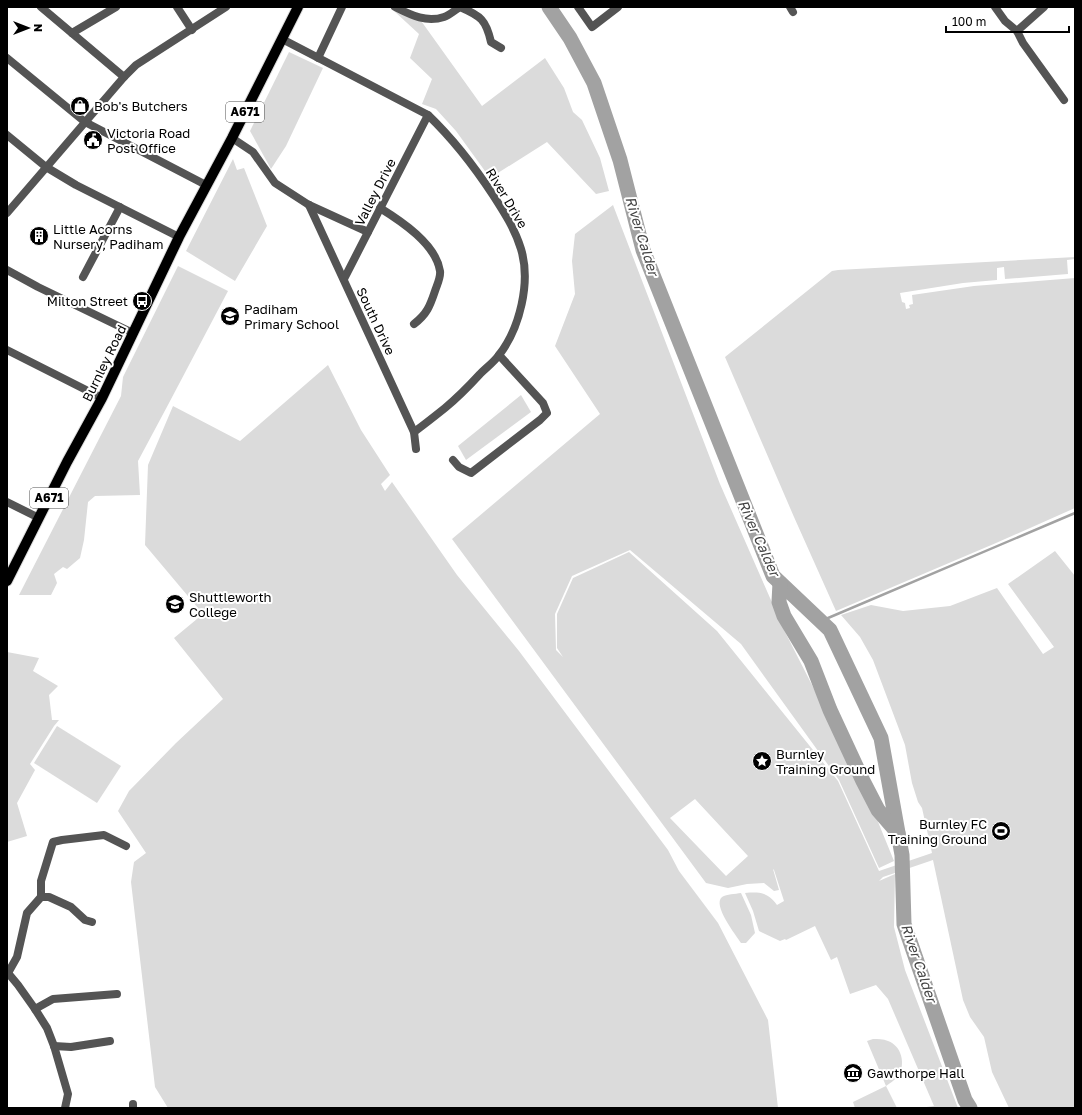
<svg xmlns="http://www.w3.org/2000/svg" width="1082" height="1115" viewBox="0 0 1082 1115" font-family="'Golos Text',sans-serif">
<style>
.green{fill:#dbdbdb;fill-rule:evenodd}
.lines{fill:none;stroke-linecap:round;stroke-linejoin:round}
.stream{stroke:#a2a2a2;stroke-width:2.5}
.river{stroke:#a2a2a2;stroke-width:15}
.primary-casing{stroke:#dbdbdb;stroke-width:12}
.street{stroke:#545454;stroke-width:8}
.primary{stroke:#000;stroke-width:10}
.labels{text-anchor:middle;stroke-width:4;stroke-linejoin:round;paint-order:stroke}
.shield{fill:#fff;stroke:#4c4c4c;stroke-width:1}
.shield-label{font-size:12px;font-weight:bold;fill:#000}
.poi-label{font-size:13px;fill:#000;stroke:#fff;text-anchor:start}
.street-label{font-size:13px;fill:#000;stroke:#fff}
.water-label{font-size:14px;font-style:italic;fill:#434343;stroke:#fff}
</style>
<rect width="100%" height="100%" fill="#fff"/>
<g class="green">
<polygon points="395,7 419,18 482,106 545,58 564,88 573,112 582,120 600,158 609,191 596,194 547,142 490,178 456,131 436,109 422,104 432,79 410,58 419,34 394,11"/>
<polygon points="289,52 323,68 286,146 271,169 250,131"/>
<polygon points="233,159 237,170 244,168 267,226 235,281 186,251"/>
<path d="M 613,205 L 720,484 L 785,632 L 863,785 L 894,861 L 879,868 L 839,780 L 741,644 L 630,550 L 572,576 L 555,614 L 556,650 L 563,657 L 557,648 L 557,614 L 573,578 L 629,552 L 717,631 L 838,781 L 879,871 L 932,853 L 922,808 L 918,802 L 912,783 L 905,745 L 873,660 L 860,637 L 841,615 L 871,605 L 903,611 L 950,606 L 997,588 L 1043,654 L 1054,647 L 1008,584 L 1055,551 L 1075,576 L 1075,1108 L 1009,1108 L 992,1072 L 984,1037 L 970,1017 L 963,1000 L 933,860 L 883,877 L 879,881 L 895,874 L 894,927 L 905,970 L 958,1108 L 919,1108 L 934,1106 L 888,999 L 876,985 L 850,994 L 837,957 L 831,960 L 815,926 L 786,940 L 785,939 L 780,941 L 759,931 L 753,911 L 745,893 C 760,892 768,892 777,905 L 784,901 L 774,870 L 773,869 L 779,890 L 774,891 L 764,883 L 747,884 L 728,888 L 706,883 L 452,539 L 600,414 L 555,346 L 575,294 L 572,261 L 575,234 ZM 695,799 L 748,856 L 726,876 L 670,818 Z"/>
<polygon points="1075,257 1075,259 1067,260 1068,274 1005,279 1004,267 997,268 997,280 963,283 900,293 902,302 905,303 906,309 910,308 909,305 913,304 912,295 974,286 1075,278 1075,508 996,543 836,611 794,517 725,357 832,271 838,270"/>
<polygon points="178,266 228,291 169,403 138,461 140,495 95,496 88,502 84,540 80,558 67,569 63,567 54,574 57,583 51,595 19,595 121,396 123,377"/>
<polygon points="328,365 361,430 390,475 381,484 385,491 392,482 457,575 519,651 668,850 679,871 718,923 768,1020 778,1108 168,1108 155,1087 131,882 134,862 146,853 118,811 129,791 176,743 223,699 174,638 203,614 145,545 148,465 173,406 240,441"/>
<polygon points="521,395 531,412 466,460 458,446"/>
<polygon points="7,652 39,658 33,671 58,686 49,695 52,720 59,720 54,726 30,764 35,770 17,803 27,836 7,842"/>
<polygon points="57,726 121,766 97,803 34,763"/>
<path d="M 741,893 L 751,915 L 755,933 L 746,943 L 741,943 C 736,935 712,905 722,897 C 727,894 735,894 741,893 Z"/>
<path d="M 873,1039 C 878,1039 883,1039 888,1041 C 902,1046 906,1065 898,1076 C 895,1080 890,1083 886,1086 L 897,1108 L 855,1108 L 853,1102 L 886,1086 L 867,1041 Z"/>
</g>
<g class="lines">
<polyline class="stream" points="821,621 1075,513"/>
<g class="river">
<polyline points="549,7 570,38 594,83 620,160 643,250 773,576 830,630 881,738 902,855 904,924 965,1100 970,1108"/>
<polyline points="780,583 779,602 784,616 811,661 830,710 863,781 878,810 898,833"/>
</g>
<g class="primary-casing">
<polyline id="primary" points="7,581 67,462 102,398 179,237 232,138 298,7"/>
</g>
<g class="street">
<polyline points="41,7 124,77"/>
<polyline points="177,7 192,30"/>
<path d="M 395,7 C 411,15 426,23 444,17 C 450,15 455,10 460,7 C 481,16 486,20 491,42 L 501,48"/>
<polyline points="578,7 592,27 618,7"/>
<polyline points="790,7 793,12"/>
<polyline points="995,7 1005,21 1017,31 1023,43 1064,100"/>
<polyline points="1017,31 1044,7"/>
<polyline points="72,33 116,7"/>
<path d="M 282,39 L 428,115 C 453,139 474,166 493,195 C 504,212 515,229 521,249 C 531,282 520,328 499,355 C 494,362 486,368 480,374 C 469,386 457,398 445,408 C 435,416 425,424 414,432"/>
<polyline points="7,58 85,122 206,185"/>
<polyline points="318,58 342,7"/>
<polyline points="7,135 46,167 76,185 179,237"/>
<polyline points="232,138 253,152 275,183 309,205 368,232"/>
<polyline points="309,205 414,432 416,449"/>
<path d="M 380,208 C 401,221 436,244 440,271 C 441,277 437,285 435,291 C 430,306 427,314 414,324"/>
<polyline points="7,213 124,77 136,65 226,7"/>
<polyline points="7,270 38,287 133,333"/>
<polyline points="83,277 120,207"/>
<polyline points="344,279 428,115"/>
<polyline points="7,350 102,398"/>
<polyline points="453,460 459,467 471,473 540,420 547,413 543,403 499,355"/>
<polyline points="7,502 39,518"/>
<polyline points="41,897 41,881 53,842 62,840 104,835 126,846"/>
<polyline points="41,897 49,897 71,907 85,920 92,922"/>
<polyline points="7,973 8,973 18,985 35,1009 47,1028 54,1046 68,1094 65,1108"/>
<polyline points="8,973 17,957 27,913 41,897"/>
<polyline points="35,1009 53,999 117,994"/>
<polyline points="54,1046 71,1047 110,1041"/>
<polyline points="133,1108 133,1104"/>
</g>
<use href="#primary" class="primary"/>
</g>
<defs>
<g id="shop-disc" transform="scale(1)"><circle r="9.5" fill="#000" stroke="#fff"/><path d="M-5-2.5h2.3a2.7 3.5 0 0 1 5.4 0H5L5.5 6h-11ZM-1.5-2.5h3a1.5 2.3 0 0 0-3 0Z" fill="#fff"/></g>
<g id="civic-disc" transform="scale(1)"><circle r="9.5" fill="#000" stroke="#fff"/><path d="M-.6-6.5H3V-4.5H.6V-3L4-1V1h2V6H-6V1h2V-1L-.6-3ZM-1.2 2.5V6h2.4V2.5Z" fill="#fff"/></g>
<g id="building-disc" transform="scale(1)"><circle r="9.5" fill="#000" stroke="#fff"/><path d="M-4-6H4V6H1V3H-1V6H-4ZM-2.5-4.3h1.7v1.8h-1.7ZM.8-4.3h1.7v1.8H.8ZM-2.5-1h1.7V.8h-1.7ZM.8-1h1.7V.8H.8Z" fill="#fff"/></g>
<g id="bus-disc" transform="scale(1)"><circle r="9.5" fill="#000" stroke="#fff"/><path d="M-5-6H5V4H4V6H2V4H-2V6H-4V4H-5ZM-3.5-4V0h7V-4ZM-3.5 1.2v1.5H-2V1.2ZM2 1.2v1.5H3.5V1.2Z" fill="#fff"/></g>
<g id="school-disc" transform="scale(1)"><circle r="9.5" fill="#000" stroke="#fff"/><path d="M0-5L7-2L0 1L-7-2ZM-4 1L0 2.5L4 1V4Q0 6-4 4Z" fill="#fff"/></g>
<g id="sight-disc" transform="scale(1)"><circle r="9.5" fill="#000" stroke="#fff"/><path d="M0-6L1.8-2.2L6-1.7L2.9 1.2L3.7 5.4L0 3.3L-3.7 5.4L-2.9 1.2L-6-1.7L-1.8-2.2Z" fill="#fff"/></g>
<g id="stadium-disc" transform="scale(1)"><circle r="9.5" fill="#000" stroke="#fff"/><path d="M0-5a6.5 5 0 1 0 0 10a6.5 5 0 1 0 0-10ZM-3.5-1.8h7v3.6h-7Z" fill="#fff"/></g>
<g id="museum-disc" transform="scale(1)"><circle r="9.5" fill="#000" stroke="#fff"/><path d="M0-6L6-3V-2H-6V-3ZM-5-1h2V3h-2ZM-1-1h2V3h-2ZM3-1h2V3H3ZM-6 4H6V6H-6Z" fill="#fff"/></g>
</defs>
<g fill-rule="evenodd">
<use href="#shop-disc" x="80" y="106"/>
<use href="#civic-disc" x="93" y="140"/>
<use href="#building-disc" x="39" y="236"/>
<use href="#bus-disc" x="142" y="301"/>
<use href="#school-disc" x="230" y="316"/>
<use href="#school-disc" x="175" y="604"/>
<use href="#sight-disc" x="762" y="761"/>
<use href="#stadium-disc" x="1001" y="831"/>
<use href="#museum-disc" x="853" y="1073"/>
</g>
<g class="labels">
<g class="shield">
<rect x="226" y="102" width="38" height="20" rx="3"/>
<rect x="30" y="488" width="38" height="20" rx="3"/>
</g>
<g class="shield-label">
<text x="245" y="116">A671</text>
<text x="49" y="502">A671</text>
</g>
<g class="poi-label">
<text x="94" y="111">Bob's Butchers</text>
<text x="107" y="138">Victoria Road<tspan x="107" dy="15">Post Office</tspan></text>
<text x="53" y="234">Little Acorns<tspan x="53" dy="15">Nursery, Padiham</tspan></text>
<text x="128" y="306" text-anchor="end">Milton Street</text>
<text x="244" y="314">Padiham<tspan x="244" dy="15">Primary School</tspan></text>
<text x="189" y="602">Shuttleworth<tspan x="189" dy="15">College</tspan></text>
<text x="776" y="759">Burnley<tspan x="776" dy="15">Training Ground</tspan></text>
<text x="987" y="829" text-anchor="end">Burnley FC<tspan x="987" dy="15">Training Ground</tspan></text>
<text x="867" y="1078">Gawthorpe Hall</text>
</g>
<g class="street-label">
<text transform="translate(375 192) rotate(-63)" y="5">Valley Drive</text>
<text transform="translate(507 198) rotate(59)" y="5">River Drive</text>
<text transform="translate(376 321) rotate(65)" y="5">South Drive</text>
<text transform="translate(104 363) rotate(-64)" y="5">Burnley Road</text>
</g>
<g class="water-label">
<text transform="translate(642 236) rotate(73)" y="5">River Calder</text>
<text transform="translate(759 538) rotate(66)" y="5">River Calder</text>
<text transform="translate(919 963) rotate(71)" y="5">River Calder</text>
</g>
</g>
<rect width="1082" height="1115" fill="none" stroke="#000000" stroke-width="16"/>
<g transform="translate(28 28) rotate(90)" stroke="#ffffff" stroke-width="3" paint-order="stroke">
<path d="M0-3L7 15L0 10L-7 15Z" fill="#000000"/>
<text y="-6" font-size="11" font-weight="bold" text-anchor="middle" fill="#000000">N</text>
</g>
<path d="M946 26v6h123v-6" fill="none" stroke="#000000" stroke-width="2"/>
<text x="952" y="26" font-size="12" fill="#000000" stroke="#ffffff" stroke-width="3" paint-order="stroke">100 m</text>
</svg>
